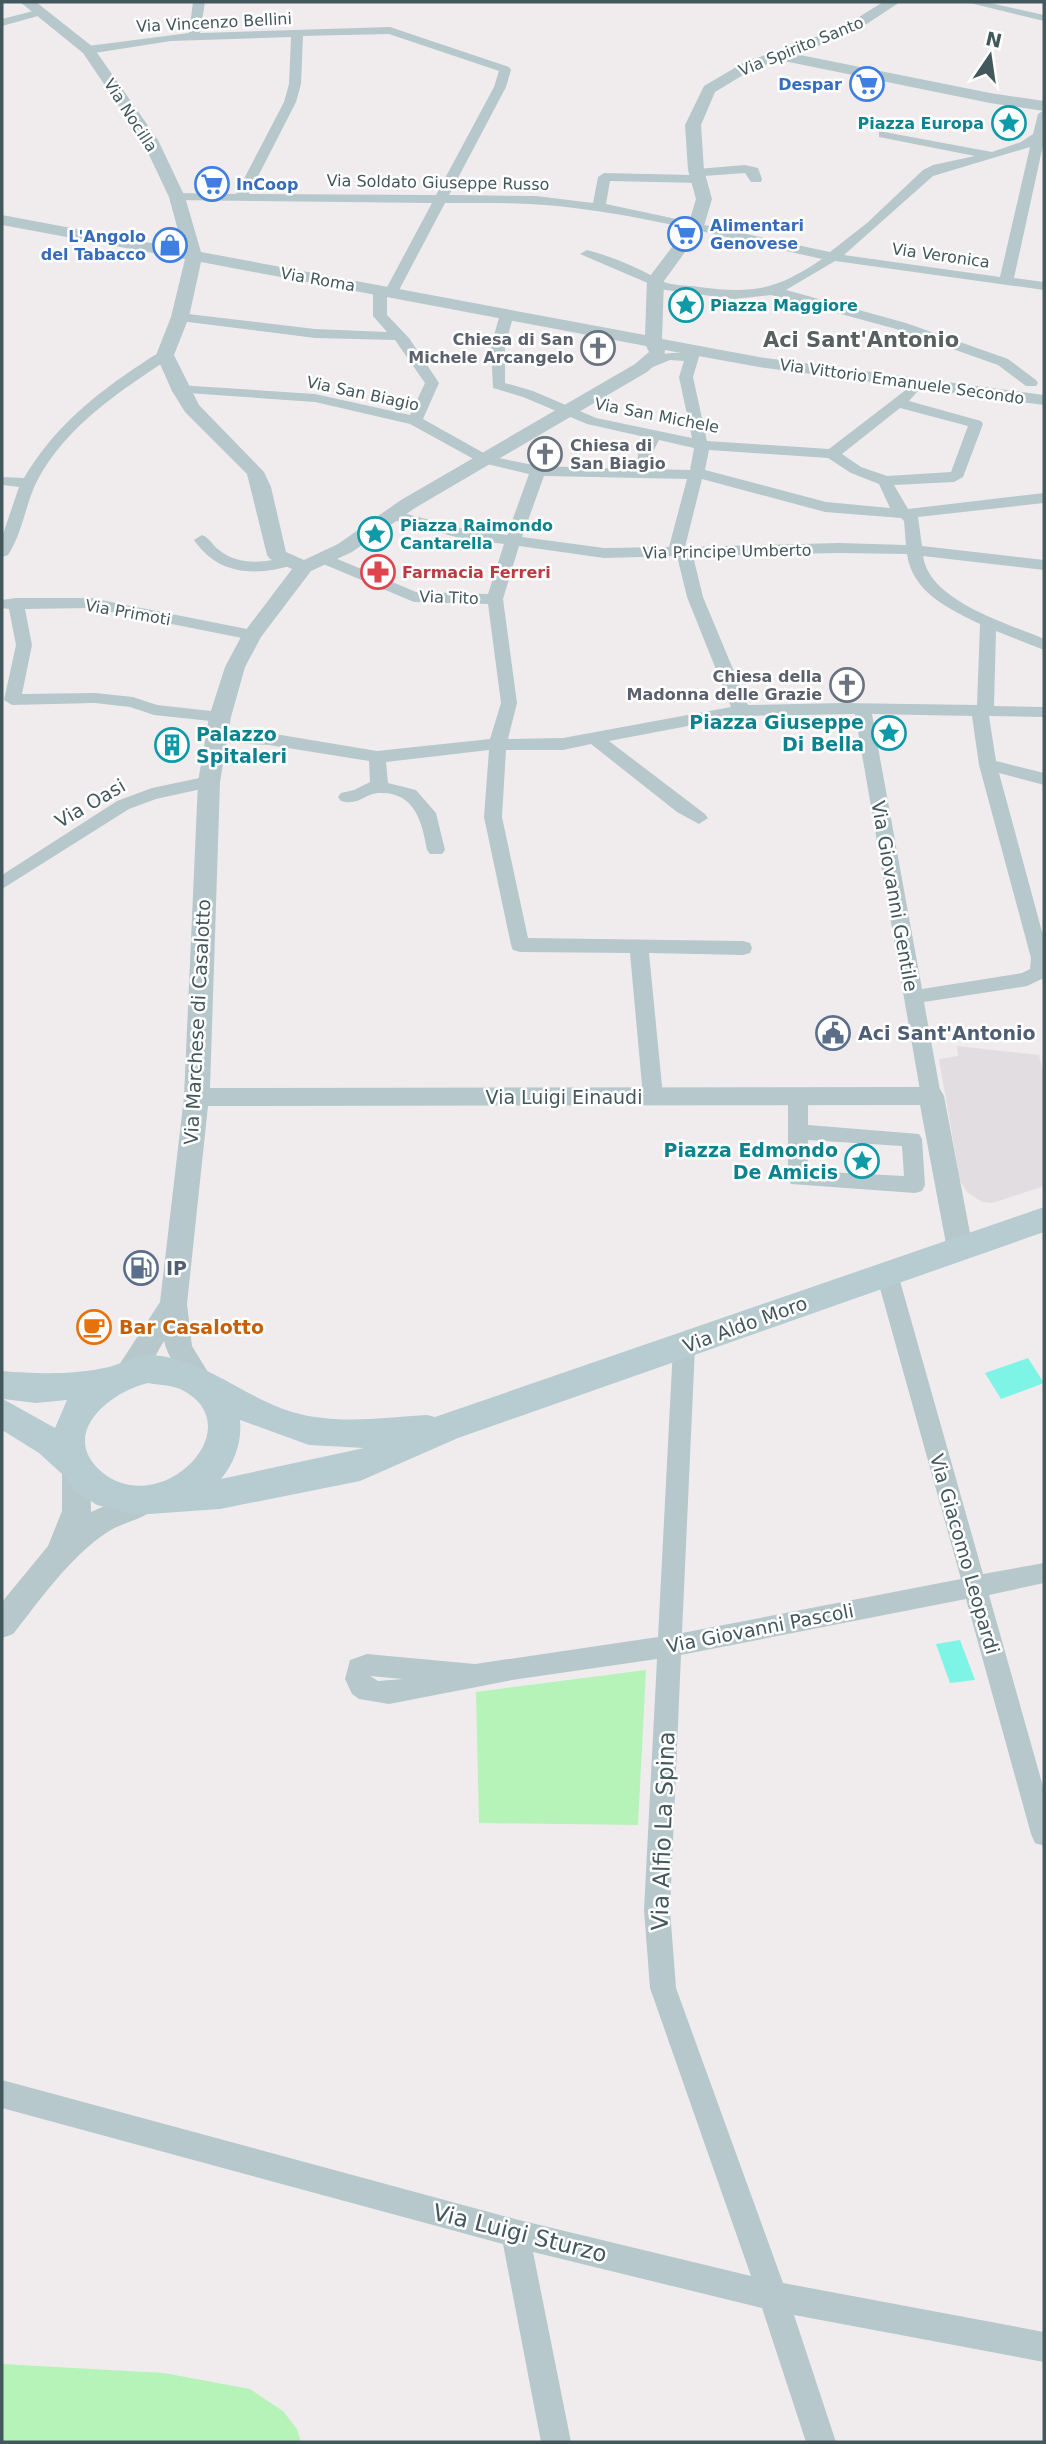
<svg xmlns="http://www.w3.org/2000/svg" width="1046" height="2444" viewBox="0 0 1046 2444" font-family="'DejaVu Sans',sans-serif">
<style>
.education{fill:#e1dde0}
.green{fill:#b5f3b8}
.water{fill:#7df4e5}
.lines{fill:none;stroke-linecap:round;stroke-linejoin:round}
.minor{fill:#b6c8cc;fill-rule:evenodd}
.tertiary{fill:#b6c8cc;fill-rule:evenodd}
.secondary{fill:#b6ccd1;fill-rule:evenodd}
.labels{text-anchor:middle;stroke-width:5;stroke-linejoin:round;paint-order:stroke}
.far-street-label{font-size:16px;fill:#43585c;stroke:#fff}
.far-shop-label{font-size:16px;font-weight:bold;fill:#366cbe;stroke:#fff;text-anchor:end}
.far-culture-label{font-size:16px;font-weight:bold;fill:#0d838f;stroke:#fff;text-anchor:start}
.far-worship-label{font-size:16px;font-weight:bold;fill:#5b616d;stroke:#fff;text-anchor:end}
.far-health-label{font-size:16px;font-weight:bold;fill:#be3a42;stroke:#fff;text-anchor:start}
.culture-label{font-size:19px;font-weight:bold;fill:#0d838f;stroke:#fff;text-anchor:end}
.street-label{font-size:19px;fill:#43585c;stroke:#fff}
.service-label{font-size:19px;font-weight:bold;fill:#4e5e75;stroke:#fff;text-anchor:start}
.food-label{font-size:19px;font-weight:bold;fill:#c56008;stroke:#fff;text-anchor:start}
.far-district-label{font-size:21px;font-weight:bold;fill:#586062;stroke:#fff}
.near-street-label{font-size:23px;fill:#43585c;stroke:#fff}
</style>
<rect width="100%" height="100%" fill="#f0eced"/>
<polygon class="education" points="957,1046 1039,1055 1044,1076 1044,1186 992,1203 982,1202 967,1192 960,1180 939,1059 958,1056"/>
<g class="green">
<polygon points="646,1670 638,1825 479,1823 476,1692"/>
<polygon points="2,2364 164,2373 250,2389 283,2411 297,2429 301,2442 2,2442"/>
</g>
<g class="water">
<polygon points="1028,1358 1044,1383 1001,1399 985,1373"/>
<polygon points="960,1640 975,1680 950,1683 936,1644"/>
</g>
<g class="lines">
<g class="minor">
<path d="M 193,2 L 205,2 L 200,33 L 390,27 L 509,67 L 511,70 L 506,87 L 449,195 L 536,196 L 593,203 L 598,177 L 604,173 L 692,175 L 692,170 L 697,169 L 745,165 L 758,168 L 762,179 L 761,182 L 751,182 L 745,173 L 704,176 L 704,182 L 699,183 L 610,181 L 606,204 L 830,252 L 867,223 L 923,170 L 933,165 L 975,156 L 879,137 L 879,131 L 992,152 L 1021,142 L 1033,134 L 1038,114 L 1044,110 L 1044,141 L 1014,278 L 1044,282 L 1044,290 L 835,261 L 786,290 L 906,323 L 1008,359 L 1036,380 L 1038,383 L 1036,386 L 1026,386 L 998,365 L 896,329 L 771,295 L 734,299 L 651,288 L 650,284 L 580,254 L 587,250 C 614,257 638,268 662,281 C 671,286 688,285 699,287 C 754,294 776,290 822,259 C 739,241 658,218 574,208 C 531,202 488,203 445,203 L 398,292 L 396,295 L 387,295 L 387,315 L 409,338 L 439,383 L 423,419 L 489,456 L 538,466 L 637,469 L 638,454 L 645,437 L 587,424 L 523,397 L 493,388 L 491,346 L 500,314 L 507,310 L 514,314 L 505,346 L 505,383 L 533,391 L 596,418 L 692,438 L 679,377 L 684,361 L 670,360 L 641,372 L 634,368 L 660,354 L 686,352 L 689,347 L 694,346 L 701,350 L 693,377 L 707,441 L 829,449 L 907,389 L 913,380 L 918,379 L 925,383 L 909,401 L 981,421 L 983,424 L 963,477 L 954,482 L 894,485 L 908,509 L 1044,493 L 1044,503 L 918,517 L 922,546 L 1044,560 L 1044,570 L 923,556 C 929,601 1007,623 1044,639 L 1044,650 L 996,631 L 994,706 L 1044,707 L 1044,717 L 989,716 L 996,761 L 1044,773 L 1044,785 L 999,773 L 1044,939 L 1044,978 L 1027,986 L 924,1002 L 941,1096 L 938,1101 L 931,1104 L 924,1101 L 921,1096 L 855,714 L 741,716 L 609,741 L 705,814 L 708,818 L 699,824 L 677,812 L 591,744 L 563,750 L 506,750 L 502,817 L 528,938 L 743,941 L 750,943 L 752,948 L 750,953 L 743,955 L 649,953 L 663,1096 L 660,1101 L 653,1104 L 646,1101 L 643,1096 L 630,953 L 520,952 L 513,950 L 511,945 L 484,817 L 489,750 L 386,762 L 388,783 L 416,790 L 436,813 L 445,850 L 442,854 L 430,854 L 427,850 C 422,822 415,791 378,793 C 364,794 359,806 341,801 L 338,797 L 341,793 L 354,790 L 370,782 L 369,761 L 269,745 L 210,742 L 207,738 L 216,732 L 269,733 L 377,751 L 490,739 L 501,703 L 488,604 L 414,602 L 316,561 L 314,558 L 316,555 L 328,555 L 416,592 L 488,594 L 504,544 L 463,539 L 387,518 L 384,515 L 392,510 L 464,529 L 507,535 L 529,474 L 479,462 L 410,424 L 315,402 L 173,392 L 171,389 L 173,386 L 178,385 L 315,394 L 410,415 L 425,383 L 395,340 L 315,338 L 180,321 L 173,317 L 180,313 L 315,329 L 387,332 L 373,316 L 373,290 L 380,286 L 386,289 L 432,203 L 172,200 L 172,194 L 177,193 L 236,194 L 284,102 L 289,84 L 291,37 L 171,41 L 88,54 L 82,50 L 88,46 L 189,33 ZM 389,34 L 499,71 L 494,87 L 436,195 L 249,194 L 296,102 L 301,84 L 303,36 ZM 1030,147 L 1000,277 L 844,255 L 933,176 ZM 900,408 L 968,426 L 951,472 L 887,476 L 861,467 L 842,454 ZM 659,440 L 694,448 L 690,470 L 652,469 L 652,454 ZM 709,450 L 828,458 L 851,473 L 879,484 L 890,508 L 826,502 L 705,470 ZM 544,476 L 687,479 L 669,547 L 604,548 L 522,537 ZM 702,479 L 825,512 L 901,518 L 904,521 L 906,545 L 839,543 L 685,547 ZM 519,546 L 604,558 L 677,556 L 687,597 L 731,707 L 563,738 L 508,739 L 517,703 L 503,599 ZM 839,553 L 907,554 C 912,592 949,609 980,624 L 977,705 L 843,703 L 748,705 L 703,597 L 693,556 ZM 872,714 L 972,716 L 979,765 L 1031,958 L 1030,969 L 1022,973 L 922,989 Z"/>
<polygon points="966,2 986,2 1044,15 1044,21"/>
<polygon points="41,9 47,12 45,14 2,26 2,19"/>
<path d="M 165,351 L 172,355 L 170,358 C 120,391 66,426 37,481 C 25,505 23,532 8,555 L 2,557 L 2,537 L 19,487 L 2,485 L 2,477 L 24,478 C 51,432 88,400 132,370 C 142,364 153,354 165,351 Z"/>
<path d="M 202,535 C 210,538 212,545 219,550 C 240,567 267,562 291,556 L 299,561 L 297,564 C 257,576 220,577 194,540 Z"/>
<polygon points="16,598 91,598 252,630 260,635 252,640 91,608 25,609 32,645 22,694 95,693 133,697 157,705 220,712 229,717 220,722 154,715 130,707 95,703 12,705 4,700 16,645 9,609 2,608 2,600"/>
<polygon points="209,776 215,778 218,782 215,786 156,799 129,809 2,889 2,875 117,801 152,788"/>
<path d="M 798,1089 L 805,1092 L 808,1097 L 808,1125 L 919,1134 L 922,1139 L 925,1185 L 922,1191 L 915,1193 L 791,1184 L 788,1178 L 788,1097 L 791,1092 ZM 808,1140 L 902,1146 L 904,1176 L 808,1171 Z"/>
<path d="M 887,1265 L 895,1268 L 898,1274 L 983,1574 L 1044,1563 L 1044,1583 L 989,1595 L 1044,1790 L 1044,1846 L 1035,1843 L 1031,1834 L 966,1599 L 681,1655 L 670,1910 L 676,1988 L 783,2283 L 1044,2332 L 1044,2362 L 794,2315 L 836,2442 L 806,2442 L 762,2308 L 533,2252 L 571,2442 L 541,2442 L 503,2244 L 2,2108 L 2,2080 L 515,2219 L 751,2276 L 650,1988 L 644,1910 L 657,1659 L 512,1680 L 389,1704 L 359,1699 L 352,1694 L 345,1679 L 350,1660 L 367,1654 L 475,1664 L 658,1637 L 673,1347 L 676,1341 L 684,1338 L 692,1341 L 695,1347 L 682,1633 L 961,1579 L 876,1274 L 879,1268 ZM 370,1676 L 403,1679 L 378,1681 Z"/>
</g>
<g class="tertiary">
<path d="M 20,2 L 36,2 L 93,47 L 158,140 L 185,197 L 201,252 L 645,335 L 647,280 L 688,226 L 696,199 L 688,170 L 685,125 L 704,86 L 743,63 L 843,27 L 883,2 L 900,2 L 853,33 L 795,54 L 990,93 L 1044,101 L 1044,111 L 990,103 L 779,60 L 753,69 L 715,92 L 701,125 L 704,170 L 712,199 L 704,226 L 664,281 L 662,339 L 759,357 L 1044,395 L 1044,405 L 759,367 L 665,350 L 664,357 L 647,372 L 415,508 L 352,552 L 311,571 L 261,637 L 245,667 L 231,717 L 220,782 L 210,1088 L 931,1087 L 940,1089 L 944,1096 L 973,1249 L 969,1256 L 960,1260 L 951,1256 L 947,1249 L 920,1105 L 208,1106 L 187,1304 L 192,1346 L 214,1382 L 210,1390 C 204,1392 199,1395 193,1391 C 184,1386 166,1352 164,1341 C 153,1358 143,1389 119,1381 L 115,1373 L 119,1365 L 160,1302 L 184,1097 L 198,782 L 209,717 L 225,667 L 242,635 L 292,569 L 270,559 L 267,555 L 247,474 L 185,412 L 172,391 L 156,355 L 171,317 L 185,259 L 2,225 L 2,215 L 183,249 L 169,197 L 142,140 L 83,53 ZM 201,262 L 646,346 L 649,352 L 635,364 L 401,500 L 338,544 L 304,560 L 286,552 L 271,487 L 264,472 L 199,405 L 174,355 L 189,317 Z"/>
<path d="M 76,1456 L 86,1459 L 90,1468 L 91,1512 L 147,1487 L 157,1491 L 161,1500 C 152,1519 123,1521 106,1533 C 68,1559 41,1599 13,1634 L 2,1638 L 2,1602 L 48,1546 L 62,1511 L 62,1468 L 66,1459 Z"/>
</g>
<path class="secondary" d="M 1044,1207 L 1044,1232 L 458,1438 L 360,1481 L 220,1509 L 135,1515 L 97,1505 L 74,1490 L 63,1475 L 39,1453 L 2,1430 L 2,1371 C 37,1374 74,1375 109,1367 C 122,1364 136,1355 150,1355 C 199,1357 238,1392 283,1409 C 330,1426 379,1418 427,1415 L 435,1417 ZM 148,1383 C 158,1385 171,1385 180,1389 C 255,1425 162,1520 103,1473 C 57,1435 109,1392 148,1383 ZM 3,1399 L 36,1403 L 67,1400 L 55,1428 ZM 240,1420 L 309,1445 L 364,1448 L 221,1479 C 235,1462 242,1442 240,1420 Z"/>
</g>
<defs>
<g id="supermarket-ring" transform="scale(1.75)"><circle r="9.5" fill="#fff" stroke="#3f7fe0" stroke-width="1.5"/><path d="M-6-5.5h2.5l.6 2H6L4.5 2H-2.5L-4.4-4H-6ZM-1.5 3.2a1.3 1.3 0 1 0 .1 0ZM3 3.2a1.3 1.3 0 1 0 .1 0Z" fill="#3f7fe0"/></g>
<g id="sight-ring" transform="scale(1.75)"><circle r="9.5" fill="#fff" stroke="#0f9aa8" stroke-width="1.5"/><path d="M0-6L1.8-2.2L6-1.7L2.9 1.2L3.7 5.4L0 3.3L-3.7 5.4L-2.9 1.2L-6-1.7L-1.8-2.2Z" fill="#0f9aa8"/></g>
<g id="shop-ring" transform="scale(1.75)"><circle r="9.5" fill="#fff" stroke="#3f7fe0" stroke-width="1.5"/><path d="M-5-2.5h2.3a2.7 3.5 0 0 1 5.4 0H5L5.5 6h-11ZM-1.5-2.5h3a1.5 2.3 0 0 0-3 0Z" fill="#3f7fe0"/></g>
<g id="church-ring" transform="scale(1.75)"><circle r="9.5" fill="#fff" stroke="#6b7280" stroke-width="1.5"/><path d="M-1.2-6h2.4v3.5h3.3v2.4h-3.3V6h-2.4V-.1h-3.3v-2.4h3.3Z" fill="#6b7280"/></g>
<g id="pharmacy-ring" transform="scale(1.75)"><circle r="9.5" fill="#fff" stroke="#e0444e" stroke-width="1.5"/><path d="M-2-6h4v4h4v4h-4v4h-4v-4h-4v-4h4Z" fill="#e0444e"/></g>
<g id="building-ring" transform="scale(1.75)"><circle r="9.5" fill="#fff" stroke="#0f9aa8" stroke-width="1.5"/><path d="M-4-6H4V6H1V3H-1V6H-4ZM-2.5-4.3h1.7v1.8h-1.7ZM.8-4.3h1.7v1.8H.8ZM-2.5-1h1.7V.8h-1.7ZM.8-1h1.7V.8H.8Z" fill="#0f9aa8"/></g>
<g id="civic-ring" transform="scale(1.75)"><circle r="9.5" fill="#fff" stroke="#5c6f8a" stroke-width="1.5"/><path d="M-.6-6.5H3V-4.5H.6V-3L4-1V1h2V6H-6V1h2V-1L-.6-3ZM-1.2 2.5V6h2.4V2.5Z" fill="#5c6f8a"/></g>
<g id="fuel-ring" transform="scale(1.75)"><circle r="9.5" fill="#fff" stroke="#5c6f8a" stroke-width="1.5"/><path d="M-5.5-6h7V0h2V4h1.3V-2.5L3-4.5l.8-.8L6-3V5H2.5V1h-1V6h-7ZM-4.2-4.7v3.2H.2V-4.7Z" fill="#5c6f8a"/></g>
<g id="cafe-ring" transform="scale(1.75)"><circle r="9.5" fill="#fff" stroke="#e8710a" stroke-width="1.5"/><path d="M-5.5-4.5H6V0H3Q3 3.5 0 3.5H-2.5Q-5.5 3.5-5.5 0ZM3-3.2v2h1.7v-2ZM-6 4.5H4V6H-6Z" fill="#e8710a"/></g>
</defs>
<g fill-rule="evenodd">
<use href="#supermarket-ring" x="867" y="84"/>
<use href="#sight-ring" x="1009" y="123"/>
<use href="#supermarket-ring" x="212" y="184"/>
<use href="#supermarket-ring" x="685" y="234"/>
<use href="#shop-ring" x="170" y="245"/>
<use href="#sight-ring" x="686" y="305"/>
<use href="#church-ring" x="598" y="348"/>
<use href="#church-ring" x="545" y="454"/>
<use href="#sight-ring" x="375" y="534"/>
<use href="#pharmacy-ring" x="378" y="572"/>
<use href="#church-ring" x="847" y="685"/>
<use href="#sight-ring" x="889" y="733"/>
<use href="#building-ring" x="172" y="745"/>
<use href="#civic-ring" x="833" y="1033"/>
<use href="#sight-ring" x="862" y="1161"/>
<use href="#fuel-ring" x="141" y="1268"/>
<use href="#cafe-ring" x="94" y="1327"/>
</g>
<g class="labels">
<g class="far-street-label">
<text transform="translate(214 22) rotate(-3)" y="6">Via Vincenzo Bellini</text>
<text transform="translate(801 46) rotate(-22)" y="6">Via Spirito Santo</text>
<text transform="translate(131 115) rotate(57)" y="6">Via Nocilla</text>
<text transform="translate(438 182) rotate(1)" y="6">Via Soldato Giuseppe Russo</text>
<text transform="translate(941 255) rotate(8)" y="6">Via Veronica</text>
<text transform="translate(318 279) rotate(10)" y="6">Via Roma</text>
<text transform="translate(902 381) rotate(8)" y="6">Via Vittorio Emanuele Secondo</text>
<text transform="translate(363 393) rotate(12)" y="6">Via San Biagio</text>
<text transform="translate(657 415) rotate(11)" y="6">Via San Michele</text>
<text transform="translate(727 551) rotate(-1)" y="6">Via Principe Umberto</text>
<text transform="translate(449 597) rotate(2)" y="6">Via Tito</text>
<text transform="translate(128 612) rotate(10)" y="6">Via Primoti</text>
</g>
<g class="far-shop-label">
<text x="842" y="90">Despar</text>
<text x="236" y="190" text-anchor="start">InCoop</text>
<text x="710" y="231" text-anchor="start">Alimentari<tspan x="710" dy="18">Genovese</tspan></text>
<text x="146" y="242">L'Angolo<tspan x="146" dy="18">del Tabacco</tspan></text>
</g>
<g class="far-culture-label">
<text x="984" y="129" text-anchor="end">Piazza Europa</text>
<text x="710" y="311">Piazza Maggiore</text>
<text x="400" y="531">Piazza Raimondo<tspan x="400" dy="18">Cantarella</tspan></text>
</g>
<g class="far-worship-label">
<text x="574" y="345">Chiesa di San<tspan x="574" dy="18">Michele Arcangelo</tspan></text>
<text x="570" y="451" text-anchor="start">Chiesa di<tspan x="570" dy="18">San Biagio</tspan></text>
<text x="822" y="682">Chiesa della<tspan x="822" dy="18">Madonna delle Grazie</tspan></text>
</g>
<g class="far-health-label">
<text x="402" y="578">Farmacia Ferreri</text>
</g>
<g class="culture-label">
<text x="864" y="729">Piazza Giuseppe<tspan x="864" dy="22">Di Bella</tspan></text>
<text x="196" y="741" text-anchor="start">Palazzo<tspan x="196" dy="22">Spitaleri</tspan></text>
<text x="838" y="1157">Piazza Edmondo<tspan x="838" dy="22">De Amicis</tspan></text>
</g>
<g class="street-label">
<text transform="translate(90 803) rotate(-30)" y="7">Via Oasi</text>
<text transform="translate(895 896) rotate(80)" y="7">Via Giovanni Gentile</text>
<text transform="translate(197 1022) rotate(-87)" y="7">Via Marchese di Casalotto</text>
<text x="564" y="1104">Via Luigi Einaudi</text>
<text transform="translate(745 1324) rotate(-20)" y="7">Via Aldo Moro</text>
<text transform="translate(965 1554) rotate(74)" y="7">Via Giacomo Leopardi</text>
<text transform="translate(760 1628) rotate(-11)" y="7">Via Giovanni Pascoli</text>
</g>
<g class="service-label">
<text x="858" y="1040">Aci Sant'Antonio</text>
<text x="166" y="1275">IP</text>
</g>
<g class="food-label">
<text x="119" y="1334">Bar Casalotto</text>
</g>
<g class="far-district-label">
<text x="861" y="347">Aci Sant'Antonio</text>
</g>
<g class="near-street-label">
<text transform="translate(663 1831) rotate(-88)" y="8">Via Alfio La Spina</text>
<text transform="translate(520 2233) rotate(14)" y="8">Via Luigi Sturzo</text>
</g>
</g>
<rect width="1046" height="2444" fill="none" stroke="#43585c" stroke-width="7"/>
<g transform="translate(990 56) rotate(13)" stroke="#ffffff" stroke-width="5" paint-order="stroke">
<path d="M0-5L12 26L0 18L-12 26Z" fill="#43585c"/>
<text y="-10" font-size="19" font-weight="bold" text-anchor="middle" fill="#43585c">N</text>
</g>
</svg>
